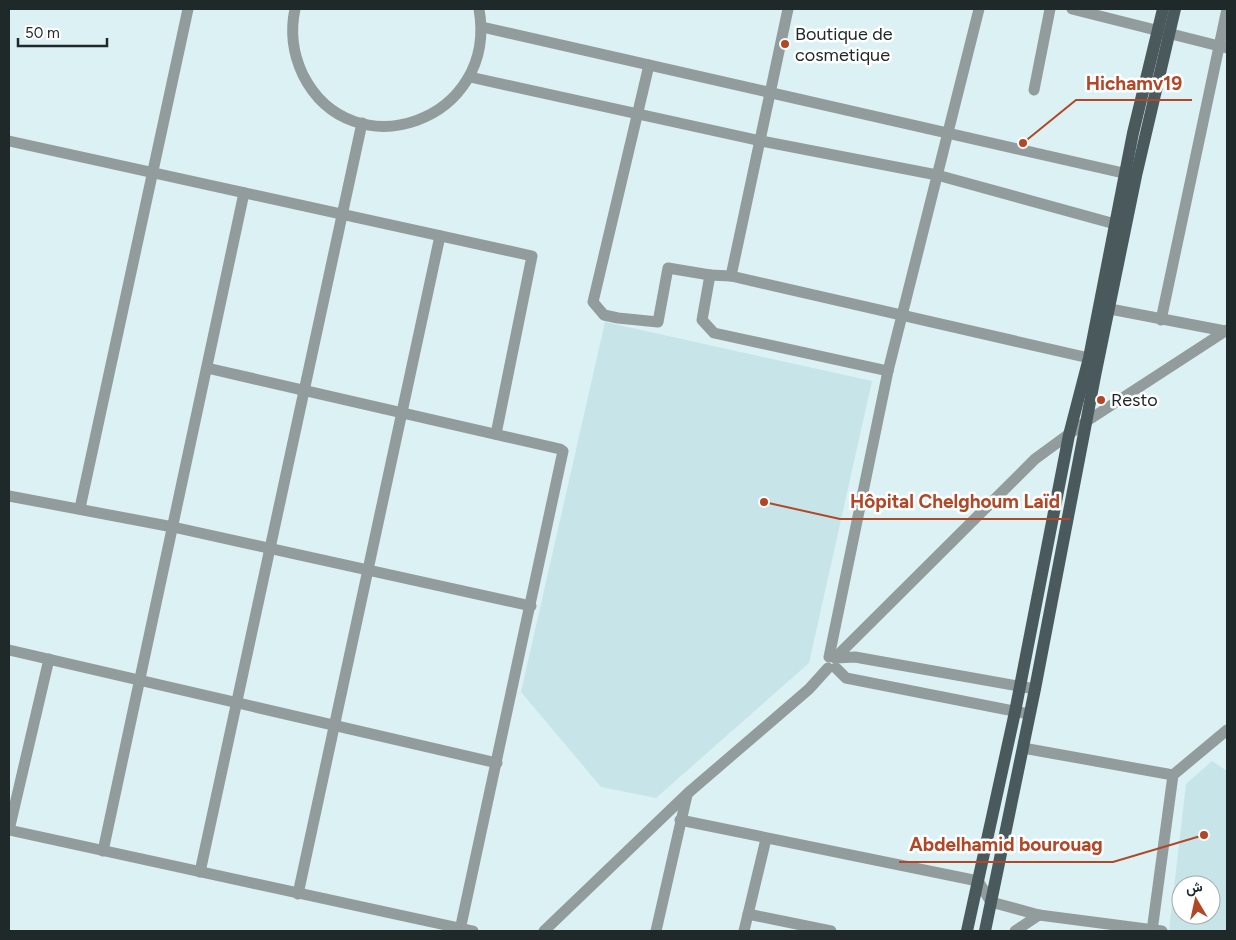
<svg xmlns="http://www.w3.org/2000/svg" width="1236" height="940" viewBox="0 0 1236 940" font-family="Figtree,Vazirmatn,sans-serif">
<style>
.built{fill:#c7e5e9;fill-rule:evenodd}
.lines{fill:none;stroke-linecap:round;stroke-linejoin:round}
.minor{stroke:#939c9d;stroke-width:11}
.primary{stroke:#4a5a5c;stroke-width:12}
.poi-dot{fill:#b04827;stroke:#fff;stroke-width:2}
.labels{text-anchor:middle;stroke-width:5;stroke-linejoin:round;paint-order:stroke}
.poi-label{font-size:18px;fill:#20292a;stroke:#fff;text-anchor:start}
.leader{fill:none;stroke:#b04827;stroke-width:2}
.callout-dot{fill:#b04827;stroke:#fff;stroke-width:2}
.callout-label{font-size:19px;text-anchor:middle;font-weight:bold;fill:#b04827;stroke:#fff;stroke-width:5;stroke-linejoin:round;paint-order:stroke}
</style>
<rect width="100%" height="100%" fill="#dbf1f4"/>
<g class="built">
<polygon points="605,322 872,381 809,663 656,798 601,787 521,692"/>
<path d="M 1212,761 L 1227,771 L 1227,931 L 1169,931 L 1186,784 ZM 1181,885 L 1211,885 L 1211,915 L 1181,915 Z"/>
</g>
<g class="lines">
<g class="minor">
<path d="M 295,9 C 290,32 293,54 303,75 C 352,172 499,121 479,9"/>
<polyline points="1072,9 1227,48"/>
<polyline points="482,27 1132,175"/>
<polyline points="649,65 593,302 604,315 618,318 658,322 668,268 710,275"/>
<polyline points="470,77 761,141 937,175 1115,224 1124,222"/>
<polyline points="1034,90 1050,9"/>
<polyline points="9,141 532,256 496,434"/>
<polyline points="731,276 788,9"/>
<polyline points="1110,309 1225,331"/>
<polyline points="1161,320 1227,9"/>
<polyline points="207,368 560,449 563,451 460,930"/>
<polyline points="888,371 714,333 702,320 710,275 731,276 1089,358"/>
<polyline points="9,496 173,527 531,606"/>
<polyline points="80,508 188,9"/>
<polyline points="9,650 497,763"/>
<polyline points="829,657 888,371 979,9"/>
<polyline points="835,658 1035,459 1087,421 1227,330"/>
<polyline points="835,658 855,657 1035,689"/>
<polyline points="836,668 846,678 1029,714"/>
<polyline points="1023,748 1173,775"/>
<polyline points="680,820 978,881 991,902 1039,915 1162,931"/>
<polyline points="9,830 473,931"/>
<polyline points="9,830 49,659"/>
<polyline points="103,851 244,193"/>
<polyline points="200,872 362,123"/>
<polyline points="298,894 440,236"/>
<polyline points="748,914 831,931"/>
<polyline points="544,931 688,793 809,689 828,668"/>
<polyline points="656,931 687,795"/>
<polyline points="744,931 766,839"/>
<polyline points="1015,931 1039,915"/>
<polyline points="1152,931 1173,775 1227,730"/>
</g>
<g class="primary">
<polyline points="967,931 1015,712 1069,435 1089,358 1133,133 1163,9"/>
<polyline points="985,931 1035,689 1095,376 1136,176 1175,9"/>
</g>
</g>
<g class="poi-dot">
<circle cx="785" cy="44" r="5"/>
<circle cx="1101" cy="400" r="5"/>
</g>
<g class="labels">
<g class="poi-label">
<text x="795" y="40">Boutique de<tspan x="795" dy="21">cosmetique</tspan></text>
<text x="1111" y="406">Resto</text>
</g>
</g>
<path class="leader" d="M1023 143L1076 100H1192M764 502L840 519H1070M1204 835L1113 862H899"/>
<g class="callout-dot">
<circle cx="1023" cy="143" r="5"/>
<circle cx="764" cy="502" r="5"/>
<circle cx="1204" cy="835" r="5"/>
</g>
<g class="callout-label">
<text x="1134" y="90">Hichamv19</text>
<text x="955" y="508">Hôpital Chelghoum Laïd</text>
<text x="1006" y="851">Abdelhamid bourouag</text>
</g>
<rect width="1236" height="940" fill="none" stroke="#20292a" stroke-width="20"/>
<g transform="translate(1196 900) rotate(351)"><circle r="24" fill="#ffffff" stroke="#a6a9aa"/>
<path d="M0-4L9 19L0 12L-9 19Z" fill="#b04827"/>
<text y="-8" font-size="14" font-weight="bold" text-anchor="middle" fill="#20292a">ش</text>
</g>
<path d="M18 38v8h89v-8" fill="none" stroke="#20292a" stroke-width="2.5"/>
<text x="25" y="38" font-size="15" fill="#20292a" stroke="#ffffff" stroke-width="4" paint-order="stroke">50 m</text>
</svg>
